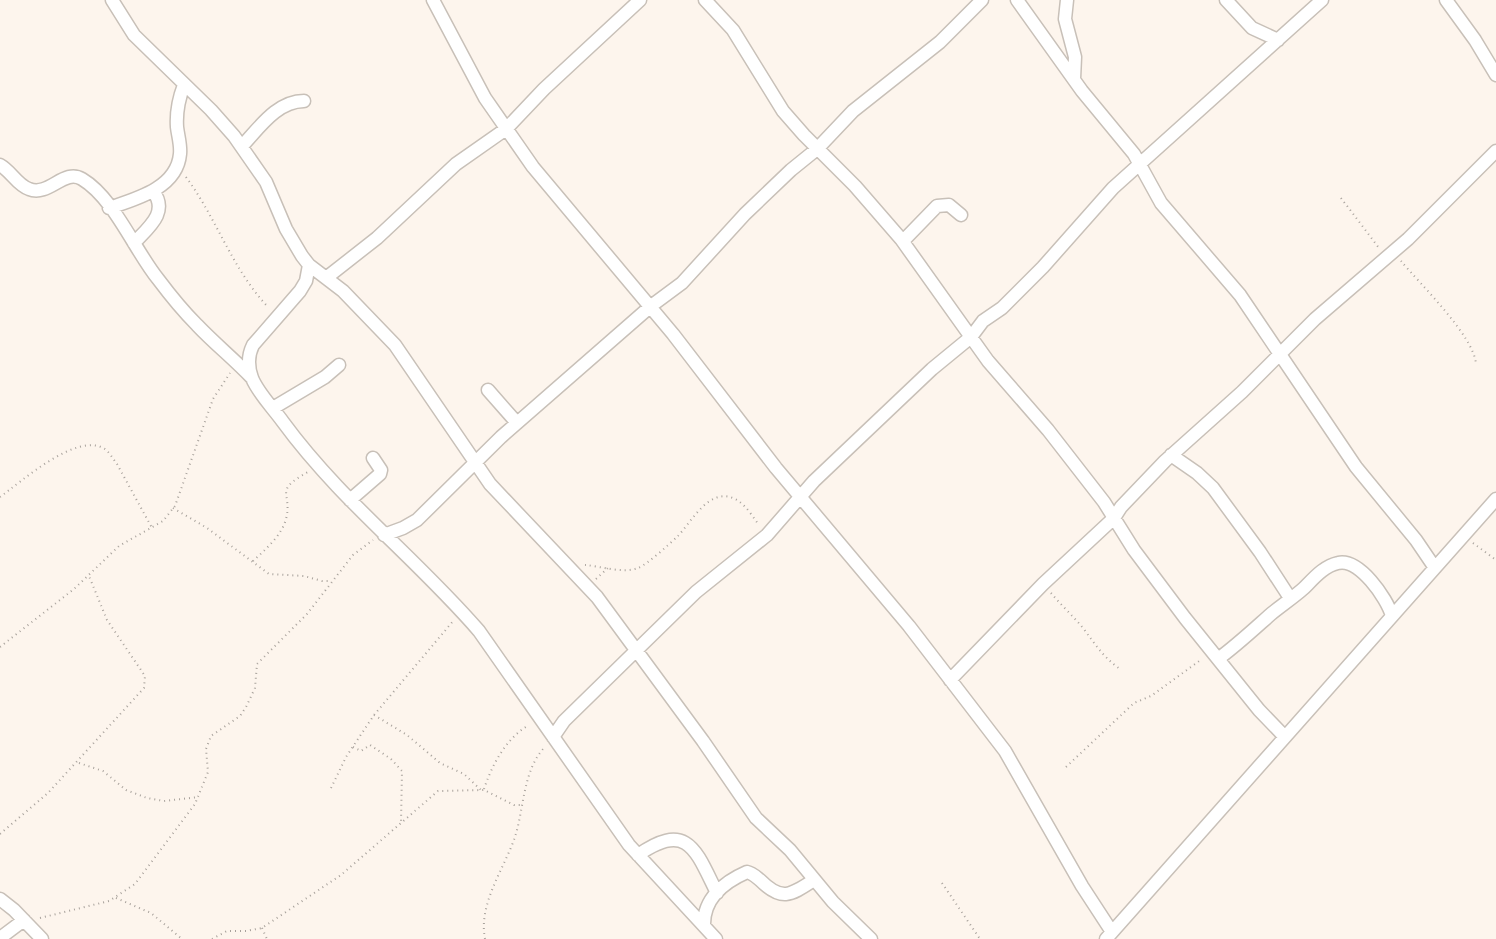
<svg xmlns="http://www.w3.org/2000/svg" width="1496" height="939" viewBox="0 0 1496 939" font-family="'Varela Round',sans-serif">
<rect width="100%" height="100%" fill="#fdf5ed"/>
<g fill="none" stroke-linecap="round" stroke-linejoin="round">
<g stroke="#c8c0b8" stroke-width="15">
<path id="minor" d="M112,0L134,35L211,110L234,136L266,182L286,229L302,256L309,265L343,291L395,345L490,484L597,597L703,741L756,818L790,850L833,902L871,939
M433,0L485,98L533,167L673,334L776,468L909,626L1005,751L1082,886L1112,932
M705,0L733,30L783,111L804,135L855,186L901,239L988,361L1048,430L1104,502L1134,550L1185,618L1259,710L1285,737
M1017,0L1082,91L1134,154L1161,203L1240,295L1356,467L1416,540L1435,568
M1067,0L1065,19L1075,57L1074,79
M1226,0L1252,28L1278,40
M1446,0L1475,40L1496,75
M242,146C259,128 277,101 304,101
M0,165C11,171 17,185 29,189C49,197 64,168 82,179C114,198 135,251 158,279C170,295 183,311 197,325C215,344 235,360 252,378
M109,208C136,199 177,188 180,154C181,145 178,136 177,127C176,112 179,98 184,85
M903,241L937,206L949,205L961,215
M134,243C149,227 169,212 153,191
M309,265L306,281L300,291L253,345C248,355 248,367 252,378C258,393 273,408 283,422C341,501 416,558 479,631L629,845L716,939
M326,278L377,238L456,164L506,129L544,89L640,0
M488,390L517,423
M273,408L325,377L339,365
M1171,455L1197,473L1213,488L1260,552L1290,598
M350,500L380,474L381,470L373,458
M384,535L403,528L417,520L501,437L651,306L682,283L745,214L791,170L817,149L853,111L940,42L982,0
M1218,659C1237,645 1253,630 1271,614C1282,605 1294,597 1304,588C1314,578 1324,566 1338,563C1359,558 1387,598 1392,616
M950,680L1043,584L1114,518L1121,507L1165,461L1242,392L1315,319L1408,239L1496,151
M553,737L564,721L696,592L767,535L814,481L932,369L971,337L983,321L1002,308L1043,267L1113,188L1322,0
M638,855C688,820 696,851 717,893
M0,899L14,910L42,939
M704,926C703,899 724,882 747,872C752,873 755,876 760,880C782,902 791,895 814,880
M0,938L24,920
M1106,939L1496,499"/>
</g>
<path stroke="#a8a29c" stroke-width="2" stroke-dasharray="1 4" stroke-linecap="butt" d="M186,177C217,219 232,269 268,307
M1341,198L1379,248
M1401,261C1420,284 1474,336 1476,364
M0,497C21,482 77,431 105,449C110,453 113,459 117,464L152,528
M173,508L207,528L269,574L304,576L322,581H331
M1473,543L1496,560
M253,561C265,550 282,535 286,519C293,492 272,492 308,472
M585,565C600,566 623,574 638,568C648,564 668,545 677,537C691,523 708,488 733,498C745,503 752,516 759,525
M596,579L609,567
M1051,593C1061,605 1073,616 1083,628C1095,644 1103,657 1120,669
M0,647L74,589L119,546L163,521L175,506L213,399L230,373
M374,715L407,735L440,763L464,774L481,790
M353,747L361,751L370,745L391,759L402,771L401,823
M79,763L103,771L126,790L147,798L164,801L199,797
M1066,767L1134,703L1151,696L1202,659
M331,788L346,757L374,715L454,620
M484,789C492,765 506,738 529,725
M0,834L48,793L144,688L145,676L107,620L89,576
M942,883L980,939
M116,898L151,913L182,939
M40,918L109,901L135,884L195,804L208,772L206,749L211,736L240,716L246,707L255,688L257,664L307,614L353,555L373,540
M262,928L267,939
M212,939L227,931H246L262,928L341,875L438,791L484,790L514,805H523
M485,939C478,904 504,869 515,837C524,809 523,769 545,747"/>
<use href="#minor" stroke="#fff" stroke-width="12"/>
</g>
</svg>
